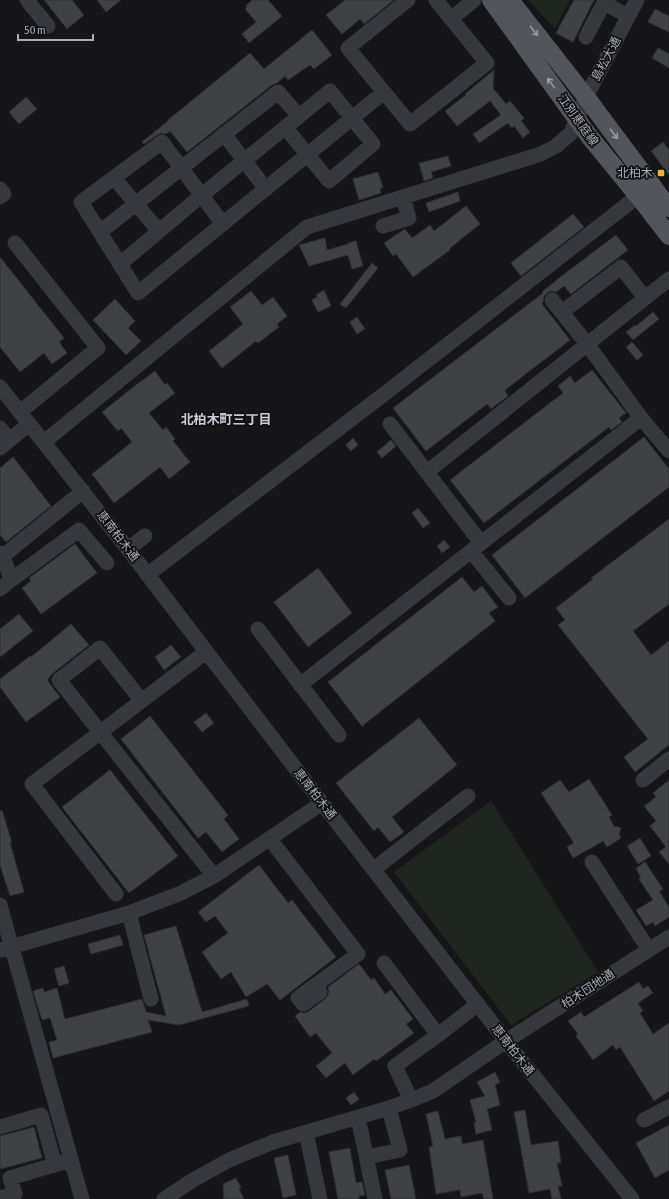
<svg xmlns="http://www.w3.org/2000/svg" width="669" height="1199" viewBox="0 0 669 1199" font-family="'Asap Condensed','Noto Sans JP',sans-serif">
<rect width="100%" height="100%" fill="#161618"/>
<path fill="#1e261f" d="M528,0H570L555,29Z
M491,801L598,972L511,1025L394,872Z"/>
<path fill="#404145" stroke="#303034" d="M44,0H72L84,15L67,29Z
M97,0H121L106,12Z
M252,0H268L282,16L249,43L242,34L256,22L245,9L247,8L246,6Z
M345,0H394L364,24L360,19L342,34L326,15Z
M574,0H594L573,42L556,33Z
M655,9L669,16V32L648,22Z
M312,30L332,55L314,69L310,65L288,80L285,76L277,83L272,85L187,152L170,131L166,134L161,133L157,135L144,144L142,142L168,121V120L250,53L264,69Z
M658,48L669,54V68L652,58Z
M494,70L493,88L506,104L510,101L524,118L521,121L530,132L523,138L514,126L512,128L508,123L479,143L473,134L501,115L490,101L457,126L445,111L466,95L465,94Z
M26,97L37,109L19,124L9,112Z
M663,142L669,150V175L651,151Z
M448,156L451,166L431,172L433,178L424,181L419,163Z
M378,172L383,188H380L381,193L359,200L353,179Z
M458,192L460,201L429,212L426,203Z
M466,206L480,224L449,249L450,250L413,277L396,254L393,256L384,243L405,229L412,238L430,225L434,231Z
M573,214L584,227L521,276L511,263Z
M616,235L628,250L571,294L564,286L556,292L550,291L547,293L544,296L543,302L542,304L570,340L505,390L508,396L496,405L491,409L487,404L426,451L393,408L543,293L542,292L559,278Z
M325,238L327,250L348,244V243L356,241L363,266L352,269L348,255L309,266L299,245Z
M0,257L64,338L59,342L67,353L52,364L44,353L20,372L0,347Z
M372,263L378,268L346,308L340,304Z
M324,290L331,306L318,312L312,300L317,297L316,295Z
M251,291L262,305L273,297L287,316L277,324L279,327L258,343L256,341L222,368L209,351L243,324L230,307Z
M115,299L135,321L128,328L141,341L126,355L93,320Z
M653,312L659,319L633,340L626,332L635,325L636,326Z
M357,317L365,329L357,334L350,322Z
M632,342L643,355L637,360L626,347Z
M592,370L626,413L619,418L622,422L611,430L609,427L484,523L450,480L563,393L558,386L570,376L575,383Z
M155,371L165,385L167,383L175,393L149,413L163,430L166,427L175,439L173,441L190,462L169,479L160,467L114,503L92,474L132,442L121,428L118,431L102,412L136,385Z
M644,437L669,469V487L525,598L492,555Z
M353,438L358,445L351,451L346,445Z
M391,440L396,446L382,458L377,452Z
M13,457L51,506L6,542L0,535V468Z
M418,508L430,523L423,528L412,513Z
M669,519V604L633,631L651,655L669,641V745L635,772L624,757L648,739L558,625L565,620L556,608L593,579L591,578Z
M444,540L450,547L442,553L437,546Z
M75,544L97,573L41,614L22,588L31,581L29,578Z
M318,568L352,613L308,647L274,602Z
M462,577L474,592L482,586L498,607L489,613L495,621L362,726L328,682Z
M19,614L33,631L0,657V629Z
M71,624L89,645L53,673L47,680L60,697L26,722L0,687V679L30,656L31,657Z
M171,645L181,657L164,670L155,657Z
M206,713L214,723L202,732L194,722Z
M150,716L228,815L224,819L239,839L222,852L206,832L198,838L121,739Z
M419,718L457,765L392,817L404,832L390,842L378,827L374,831L336,783Z
M110,770L178,856L129,893L62,807Z
M589,779L612,815L609,817L614,826L621,828L619,834L621,838L607,847L603,841L573,858L567,847L574,843L541,793L560,780L569,792Z
M669,780V864L659,852L666,847L650,826L656,821L644,806L656,797L653,793Z
M2,810L12,843H10L24,892L10,896L0,865V811Z
M640,838L651,856L638,864L627,846Z
M645,862L663,889L659,891L669,907V917L655,926L653,922L646,926L636,910L653,900L639,879L641,878L636,868Z
M259,865L288,903L292,900L336,957L280,1000L267,984L246,997L231,972L221,979L202,952L228,933L215,916L206,922L198,912Z
M176,926L202,1012L247,999L249,1006L179,1025L148,1020L152,1032L53,1058L49,1042L57,1040L50,1018L42,1020L33,991L43,988L44,992L57,988L65,1019L142,999L146,1012L166,1016L144,935Z
M120,935L123,945L91,954L88,944Z
M359,964L371,980L374,978L385,994L391,990L413,1019L406,1024L414,1033L376,1061L374,1059L353,1075L345,1063L326,1078L316,1066L332,1053L316,1033L310,1037L295,1016L300,1012L304,1013L308,1012L325,999L328,995L329,992L328,987Z
M64,966L69,983L59,986L54,969Z
M639,982L643,989L648,986L653,993L638,1003L643,1011L640,1013L653,1034L669,1023V1091L654,1101L620,1047L616,1050L613,1045L593,1060L576,1036L578,1034L568,1021L581,1012L584,1017Z
M495,1072L500,1082L495,1085L500,1105L487,1109L492,1130L476,1134L474,1123L476,1122L470,1100L485,1096L477,1082Z
M354,1092L359,1099L351,1105L346,1098Z
M525,1110L531,1145L558,1141L561,1163H557L562,1186H558L561,1199H552L550,1189L529,1193L514,1112Z
M438,1111L445,1139L461,1136L462,1144L483,1140L493,1199H484L482,1193L461,1197L460,1190L436,1194L429,1147L433,1146L426,1114Z
M669,1125V1170L655,1178L636,1143Z
M34,1127L42,1158L0,1169V1136Z
M350,1148L356,1183L362,1182L365,1195L359,1196V1199H338L329,1152Z
M288,1155L296,1195L283,1198L274,1158Z
M409,1165L416,1199H391L385,1170Z
M236,1178L241,1188L239,1189L244,1199H224L223,1184Z"/>
<g fill="none" stroke-linecap="round" stroke-linejoin="round">
<path stroke="#37383d" stroke-width="15" d="M27,0L48,26
M408,0L348,48L410,124L487,63L436,0
M605,0L604,3L628,16
M451,19L474,0
M586,37L604,3
M224,134L266,189
M114,178L159,231
M0,189L4,194L0,197
M223,224L162,142L81,202L138,293L384,92
M383,226L409,218L403,197
M100,232L278,92L299,116
M15,243L98,348L20,412
M120,264L202,195L330,91L373,144L329,181L285,127
M552,300L587,344L641,418L669,451
M562,312L621,267L645,298
M0,387L128,549L322,803L506,1041L632,1199
M390,424L481,543
M0,428L9,440
M44,442L307,227L541,154L556,146L571,133L586,97L637,0
M0,448L29,424
M427,472L669,279
M128,549L145,536
M471,551L509,598
M0,553L3,556L11,580L0,589
M3,556L83,491
M147,575L383,395L638,196
M11,580L79,530L107,563
M258,629L339,735
M300,685L641,418
M141,700L100,648L59,680L214,876
M643,780L669,759
M270,839L358,954L298,998L303,1004L320,992
M592,862L649,950
M374,869L468,796
M116,894L32,784L206,652
M0,905L82,1199
M129,913L151,999
M0,950L129,913L181,893L214,876L322,803
M384,963L438,1035L478,1004
M411,1100L395,1066L438,1035
M358,1117L375,1199
M644,1120L669,1107
M0,1127L41,1115L55,1165
M306,1132L320,1199
M367,1157L400,1150L389,1108
M0,1198L15,1194L10,1178L71,1160
M164,1199L193,1180L229,1160L273,1142L389,1108L411,1100L433,1091L506,1041L669,937"/>
<path stroke="#53555c" stroke-width="18" d="M491,0L589,136L638,196L669,236
M510,0L586,97L669,208"/>
</g>
<defs><path id="oneway-shaft" d="M-6 0H5M1.5-3L5.5 0L1.5 3" fill="none" stroke-width="1.6" stroke-linecap="round" stroke-linejoin="round"/></defs>
<g stroke="#979ba6">
<use href="#oneway-shaft" transform="translate(534 31) rotate(52)"/>
<use href="#oneway-shaft" transform="translate(551 83) rotate(-126)"/>
<use href="#oneway-shaft" transform="translate(614 134) rotate(53)"/>
</g>
<rect fill="#f2b134" stroke="#111113" stroke-width="1.5" x="657" y="169" width="8" height="8" rx="2"/>
<g text-anchor="middle" stroke-width="3.5" stroke-linejoin="round" paint-order="stroke">
<g font-size="12" fill="#a8adb8" stroke="#111113">
<text transform="translate(606 59) rotate(-62)" y="4">島松大通</text>
<text transform="translate(578 120) rotate(54)" y="4">江別恵庭線</text>
<text transform="translate(118 536) rotate(52)" y="4">恵南柏木通</text>
<text transform="translate(315 794) rotate(52)" y="4">恵南柏木通</text>
<text transform="translate(588 989) rotate(-33)" y="4">柏木団地通</text>
<text transform="translate(513 1050) rotate(52)" y="4">恵南柏木通</text>
</g>
<g font-size="12" fill="#a8adb8" stroke="#111113" text-anchor="end">
<text x="653" y="177">北柏木</text>
</g>
<g font-size="13" font-weight="bold" fill="#c9ccd4" stroke="#111113">
<text x="226" y="424">北柏木町三丁目</text>
</g>
</g>
<path d="M18 34v6h75v-6" fill="none" stroke="#a8adb8" stroke-width="2"/>
<text x="24" y="34" font-size="12" fill="#a8adb8" stroke="#111113" stroke-width="3" paint-order="stroke">50 m</text>
</svg>
